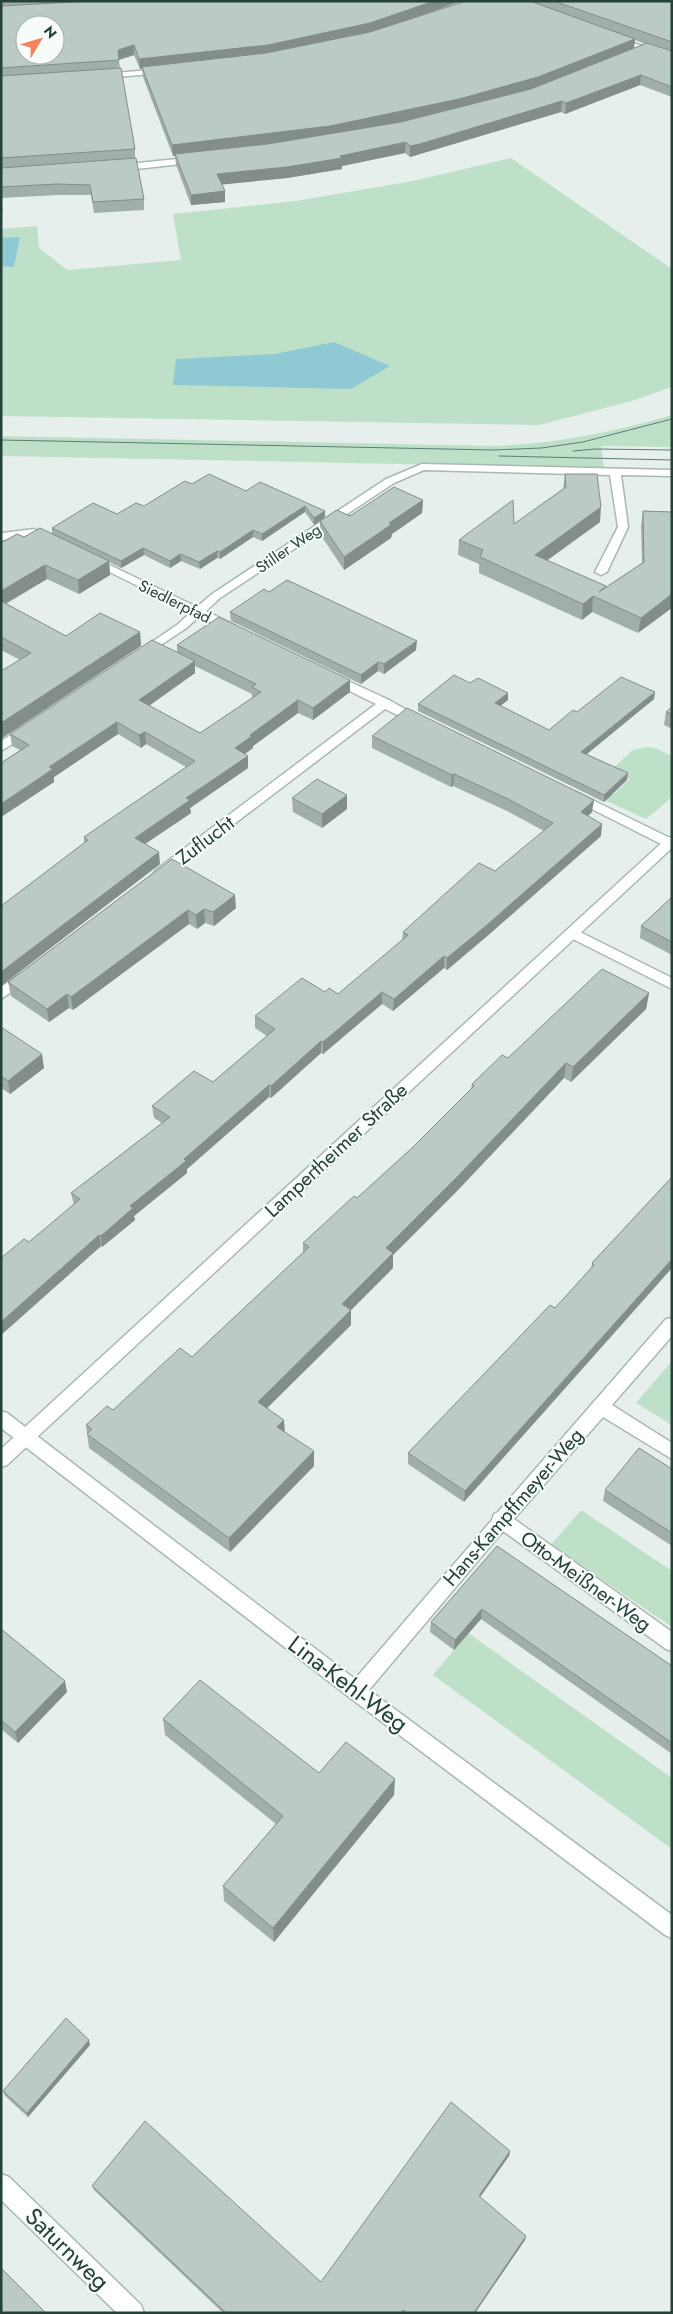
<svg xmlns="http://www.w3.org/2000/svg" width="673" height="2314" viewBox="0 0 673 2314" font-family="Jost,sans-serif">
<rect width="100%" height="100%" fill="#e6efeb"/>
<path fill="#bfe0c8" d="M511,158L672,269V387L632,401L539,425L1,416V229L37,226L39,248L67,270L181,260L173,214L296,201L413,181Z
M672,415V447L601,446L604,468L1,456V436L495,446C560,443 609,433 672,415Z
M647,747L655,748L672,756V797L646,819L594,795L601,788L614,794L630,779L611,770L633,750Z
M672,1361V1425L636,1403Z
M581,1510L672,1571V1627L551,1545Z
M468,1633L672,1778V1849L433,1675Z"/>
<path fill="#8ec9d4" d="M20,237L14,267L1,266V238Z
M334,342L390,366L351,389L173,385L176,359L275,354Z"/>
<g fill="none" stroke-linecap="round" stroke-linejoin="round">
<g stroke="#a8b8b2" stroke-width="3">
<path id="minor" d="M613,37L672,55V60L613,41Z
M162,69L166,71L165,73L103,78L99,76L103,74Z
M197,157L200,158V162L118,171L114,168L118,165Z
M422,464L672,470V476L621,475L628,527L607,572L601,575L595,572L618,527L610,475L424,470L394,483L220,598L206,611L236,626L238,628L236,630H228L199,617L185,629L141,658L135,654L137,652L177,625L191,612L87,561L89,559H97L197,607L212,594L386,479Z
M34,529L56,540L50,543L32,535L10,538L1,541V534L3,533Z
M333,674L389,700L426,721L424,724H416L385,709L166,876H156L154,873L156,870L376,704L329,681L327,678L329,675Z
M28,725L32,726L34,729L32,732L1,751V741Z
M576,792L672,839V847L665,846L572,799L570,796Z
M572,928L672,978V989L567,936L565,933L567,930Z
M25,971L30,973L32,976L30,979L1,999V987Z
M672,1318V1336L612,1405L672,1443V1459L603,1417L514,1519L672,1632V1651L666,1649L503,1531L369,1690L672,1915V1938L665,1935L349,1697L1,1428V1411L7,1413L355,1679L492,1520L494,1514L498,1512L666,1319Z
M1,2174L9,2177L141,2305L144,2313H117L1,2200Z"/>
</g>
<g stroke="#a8b8b2" stroke-width="3">
<path id="tertiary" d="M672,837V848L7,1465L1,1467V1449L667,838Z"/>
</g>
<use href="#minor" fill="#fff" fill-rule="evenodd"/>
<use href="#tertiary" fill="#fff" fill-rule="evenodd"/>
<path stroke="#5f7d75" stroke-width="1" d="M1,440L494,450L541,448L583,442L672,419
M573,451L596,449L672,450
M499,456L672,460"/>
</g>
<path fill="#a1aea9" fill-rule="evenodd" d="M1,1H462L417,17L460,3L464,1H672V97L640,85L565,114L561,112L420,154L410,157L405,153L342,166V169L287,178L222,184L225,202L191,205L176,165L175,156H173L143,77L142,69H140L134,55L119,60L120,69L135,149V158L144,199V210L94,213L91,195H58L1,198ZM635,40L645,44L634,48Z
M1,200L3,212H1Z
M565,474L600,522L547,560L606,587L642,563L641,526L643,511L672,512L638,633L592,612L582,620L479,573V564L458,555L459,540L514,524L563,489Z
M192,484L246,491L325,511V517L314,525L305,512L262,541L253,537L220,559L217,558L200,569L181,561L170,568L144,555L121,568L109,562L110,575L79,594L47,579L6,604L66,636L140,632L141,646L20,660L1,650V543L24,537L52,534V528L117,514L144,506Z
M423,500L422,513L392,534L391,538L344,570L320,534V521Z
M230,612L416,650L384,674L378,671L361,684L231,621Z
M177,645L350,692L313,720L298,713L253,746V748L245,754L248,756V768L190,808L191,813L145,844L160,864L1,986V906L84,843V837L186,767L146,744L141,748L118,734L54,777V782L1,817V763L20,750L12,746L10,734L177,652ZM195,666L252,694V698L200,733L149,706L195,673Z
M470,683L508,700L500,706L549,730L577,712L654,699L586,754L628,773L627,780L604,802L418,711V704Z
M672,707V729L664,725L666,712Z
M372,736L592,812L588,816L601,836L486,937L447,970L444,968L393,1011L382,1004L323,1054L321,1053L271,1098L269,1097L187,1169V1173L134,1216L135,1220L102,1247L101,1246L1,1335V1258L29,1242L74,1205L71,1193L162,1123L154,1118L152,1106L213,1082L267,1036L255,1028V1016L325,992L338,994L402,941L403,932L495,871L544,831L507,811L453,786L451,787L372,748Z
M292,798L347,809L322,828L293,812Z
M172,859L236,908L214,926L205,923L197,929L189,924L73,1010L69,1008L49,1022L11,996L8,982Z
M672,897V955L640,938L641,926Z
M649,993L646,1009L571,1082L564,1078L457,1191L393,1255V1268L351,1310V1325L267,1408L285,1433L314,1466L230,1552L89,1448L86,1425L113,1410L192,1357L303,1253V1243L357,1198L412,1148L471,1089L472,1084L508,1058Z
M1,1027L44,1068L10,1094L1,1088Z
M672,1177L464,1502L408,1464V1453L555,1308L591,1269L592,1263Z
M672,1469V1546L603,1501L605,1490Z
M497,1546L672,1666V1754L481,1619L454,1650L430,1632L431,1622Z
M1,1629L67,1692L18,1743L1,1729Z
M163,1719L319,1773L394,1795L274,1942L224,1901L223,1886L276,1824L165,1735Z
M90,2045L28,2117L5,2096L3,2091Z
M510,2151L509,2156L480,2197L525,2240L475,2313H223L94,2190L92,2186L321,2282Z"/>
<path fill="#838d89" d="M434,1H462L370,33L268,55L140,69L139,59Z
M635,39L634,49L537,87L459,110L330,136L173,156L172,145Z
M134,45V55L118,60V50Z
M641,75L640,85L565,114L566,103Z
M562,101L561,112L420,154L410,157V146Z
M406,142L405,153L342,166V169L287,178L218,185L217,174L340,156Z
M225,191V202L191,205V195Z
M423,500L422,513L392,534L391,538L344,570V557L389,523Z
M305,506V512L262,541V534Z
M601,507L600,522L534,570L535,555Z
M325,511V517L314,525V518Z
M253,530V537L220,559V552Z
M143,548L144,555L121,568V561Z
M217,551V558L200,569L199,562Z
M180,554L181,561L170,568V561Z
M109,561L110,575L79,594L78,580Z
M45,565L47,579L1,606V591Z
M672,594V608L638,633L641,618Z
M593,596L592,612L582,620L583,604Z
M140,632L141,646L1,739V723Z
M417,641L416,650L384,674V664Z
M195,661V673L140,712L139,700Z
M378,662V671L361,684V675Z
M350,680V692L313,720V708Z
M655,692L654,699L581,759V752Z
M508,693V700L495,710V703Z
M298,700V713L253,746V748L236,760L235,748L250,735Z
M117,722L118,734L54,777V782L1,817V804L49,767Z
M145,732L146,744L141,748L139,735Z
M248,756V768L190,808L191,813L136,850L135,838L186,798Z
M628,773L627,780L604,802V795Z
M454,774L453,786L451,787L452,775Z
M347,795V809L322,828V814Z
M594,800L592,812L579,824L581,812Z
M602,824L601,836L486,937L447,970V958Z
M159,852L160,864L1,986V972Z
M235,895L236,908L214,926L213,912Z
M204,909L205,923L197,929L196,915Z
M188,910L189,924L73,1010L71,997Z
M444,956V968L393,1011L394,999Z
M382,992V1004L323,1054V1042Z
M649,993L646,1009L571,1082L573,1067Z
M67,994L69,1008L49,1022L47,1009Z
M321,1041V1053L271,1098V1086Z
M42,1054L44,1068L10,1094L8,1081Z
M566,1063L564,1078L457,1191L393,1255V1268L342,1319V1304L386,1248Z
M269,1085V1097L187,1169V1173L134,1216L135,1220L102,1247L101,1236L130,1206Z
M99,1235L101,1246L1,1335V1322Z
M672,1259V1268L464,1502L465,1491Z
M351,1310V1325L259,1416L258,1402Z
M284,1420L285,1434L277,1427Z
M314,1451V1466L230,1552L229,1538Z
M482,1609L481,1619L454,1650L455,1640Z
M65,1681L67,1692L18,1743L15,1732Z
M395,1779L394,1795L274,1942L273,1928Z
M89,2040L90,2045L28,2117L27,2113Z
M510,2151L509,2156L478,2200L479,2196Z
M526,2236L525,2240L475,2313H474Z"/>
<path fill="#bbcac4" stroke="#838d89" fill-rule="evenodd" d="M91,1H434L370,23L268,45L139,59L134,45L118,50L119,60L1,68V6ZM25,25H55V55H25Z
M464,1H530L635,39L538,77L459,99L330,126L172,145L142,67L266,53L370,32L460,3Z
M554,1H672V42Z
M647,43L672,51V87L641,75L566,103L562,101L420,144L410,146L406,142L340,156L342,158L287,167L217,174L225,191L191,195L175,154L268,144L401,122L531,89Z
M121,68L135,149L1,158V76Z
M136,158L144,199L93,202L90,185L57,184L1,187V168Z
M209,474L246,491L260,482L325,511L314,518L305,506L262,534L253,530L220,552L217,551L199,562L180,554L170,561L143,548L121,561L52,528L93,503L117,514L136,503L144,506L185,481L192,484Z
M565,474H597L601,507L535,555L606,586L599,592L644,562L643,511L672,512V594L641,618L593,596L583,604L480,557L483,550L459,540L513,500L514,524L566,487Z
M394,487L423,500L389,523L392,524L344,557L320,521L337,510L350,516Z
M40,528L109,561L78,580L45,565L1,591V543L17,534L24,537Z
M287,580L417,641L384,664L378,662L361,675L230,612L264,589L269,592Z
M1,601L66,636L100,613L140,632L1,723V671L31,653L1,637Z
M219,617L350,680L313,708L298,700L250,735L252,736L235,748L248,756L186,798L190,800L135,838L159,852L1,972V906L88,840L84,837L195,761L145,732L139,735L117,722L49,767L53,769L1,804V763L29,745L10,734L152,640L195,661L139,700L200,733L261,692L252,687L256,684L177,645Z
M454,675L470,683L478,678L508,693L495,703L549,730L573,710L577,712L621,677L655,692L581,752L628,773L604,795L418,704Z
M672,707V714L666,712Z
M407,708L594,800L581,812L602,824L487,925L447,958L444,956L394,999L382,992L323,1042L321,1041L271,1086L269,1085L184,1159L186,1161L130,1206L133,1208L101,1236L99,1235L1,1322V1258L24,1239L29,1242L80,1199L71,1193L170,1117L152,1106L194,1071L213,1082L275,1029L255,1016L302,978L325,992L329,988L338,994L408,935L403,932L479,863L495,871L553,823L508,799L454,774L452,775L372,736Z
M317,779L347,795L322,814L292,798Z
M172,859L235,895L213,912L204,909L196,915L188,910L71,997L67,994L47,1009L8,982Z
M672,897V942L641,926Z
M602,969L649,993L573,1067L566,1063L458,1176L386,1248L393,1253L342,1304L351,1310L258,1402L284,1420L277,1427L314,1451L229,1538L87,1434L92,1429L86,1425L107,1406L113,1410L180,1348L192,1357L309,1247L303,1243L354,1196L357,1198L412,1148L474,1086L472,1084L502,1055L508,1058Z
M1,1027L42,1054L8,1081L1,1076Z
M672,1177V1259L465,1491L408,1453L550,1305L555,1308L594,1265L592,1263Z
M639,1448L672,1469V1533L605,1490Z
M497,1546L672,1666V1743L482,1609L455,1640L431,1622Z
M1,1629L65,1681L15,1732L1,1720Z
M200,1680L319,1773L346,1742L395,1779L273,1928L223,1886L283,1816L163,1719Z
M66,2018L89,2040L27,2113L3,2091Z
M451,2102L510,2151L479,2196L526,2236L474,2313H407L403,2310L401,2313H226L92,2186L145,2121L321,2282Z
M1,2268L46,2313H1Z"/>
<g text-anchor="middle" stroke-width="4" stroke-linejoin="round" paint-order="stroke">
<g font-size="16" fill="#24423a" stroke="#f7fbf9">
<text transform="translate(288 548) rotate(-34)" y="6">Stiller Weg</text>
<text transform="translate(175 601) rotate(26)" y="6">Siedlerpfad</text>
</g>
<g font-size="20" fill="#24423a" stroke="#f7fbf9">
<text transform="translate(205 840) rotate(-37)" y="7">Zuflucht</text>
<text transform="translate(336 1150) rotate(-43)" y="7">Lampertheimer Straße</text>
<text transform="translate(513 1507) rotate(-49)" y="7">Hans-Kampffmeyer-Weg</text>
<text transform="translate(586 1581) rotate(36)" y="7">Otto-Meißner-Weg</text>
</g>
<g font-size="24" fill="#24423a" stroke="#f7fbf9">
<text transform="translate(348 1684) rotate(37)" y="8">Lina-Kehl-Weg</text>
<text transform="translate(67 2249) rotate(44)" y="8">Saturnweg</text>
</g>
</g>
<rect width="673" height="2314" fill="none" stroke="#24423a" stroke-width="5"/>
<g transform="translate(40 40) rotate(52)"><circle r="24" fill="#f7fbf9" stroke="#a3b1ad"/>
<path d="M0-4L9 19L0 12L-9 19Z" fill="#f4845f"/>
<text y="-8" font-size="14" font-weight="bold" text-anchor="middle" fill="#24423a">N</text>
</g>
</svg>
